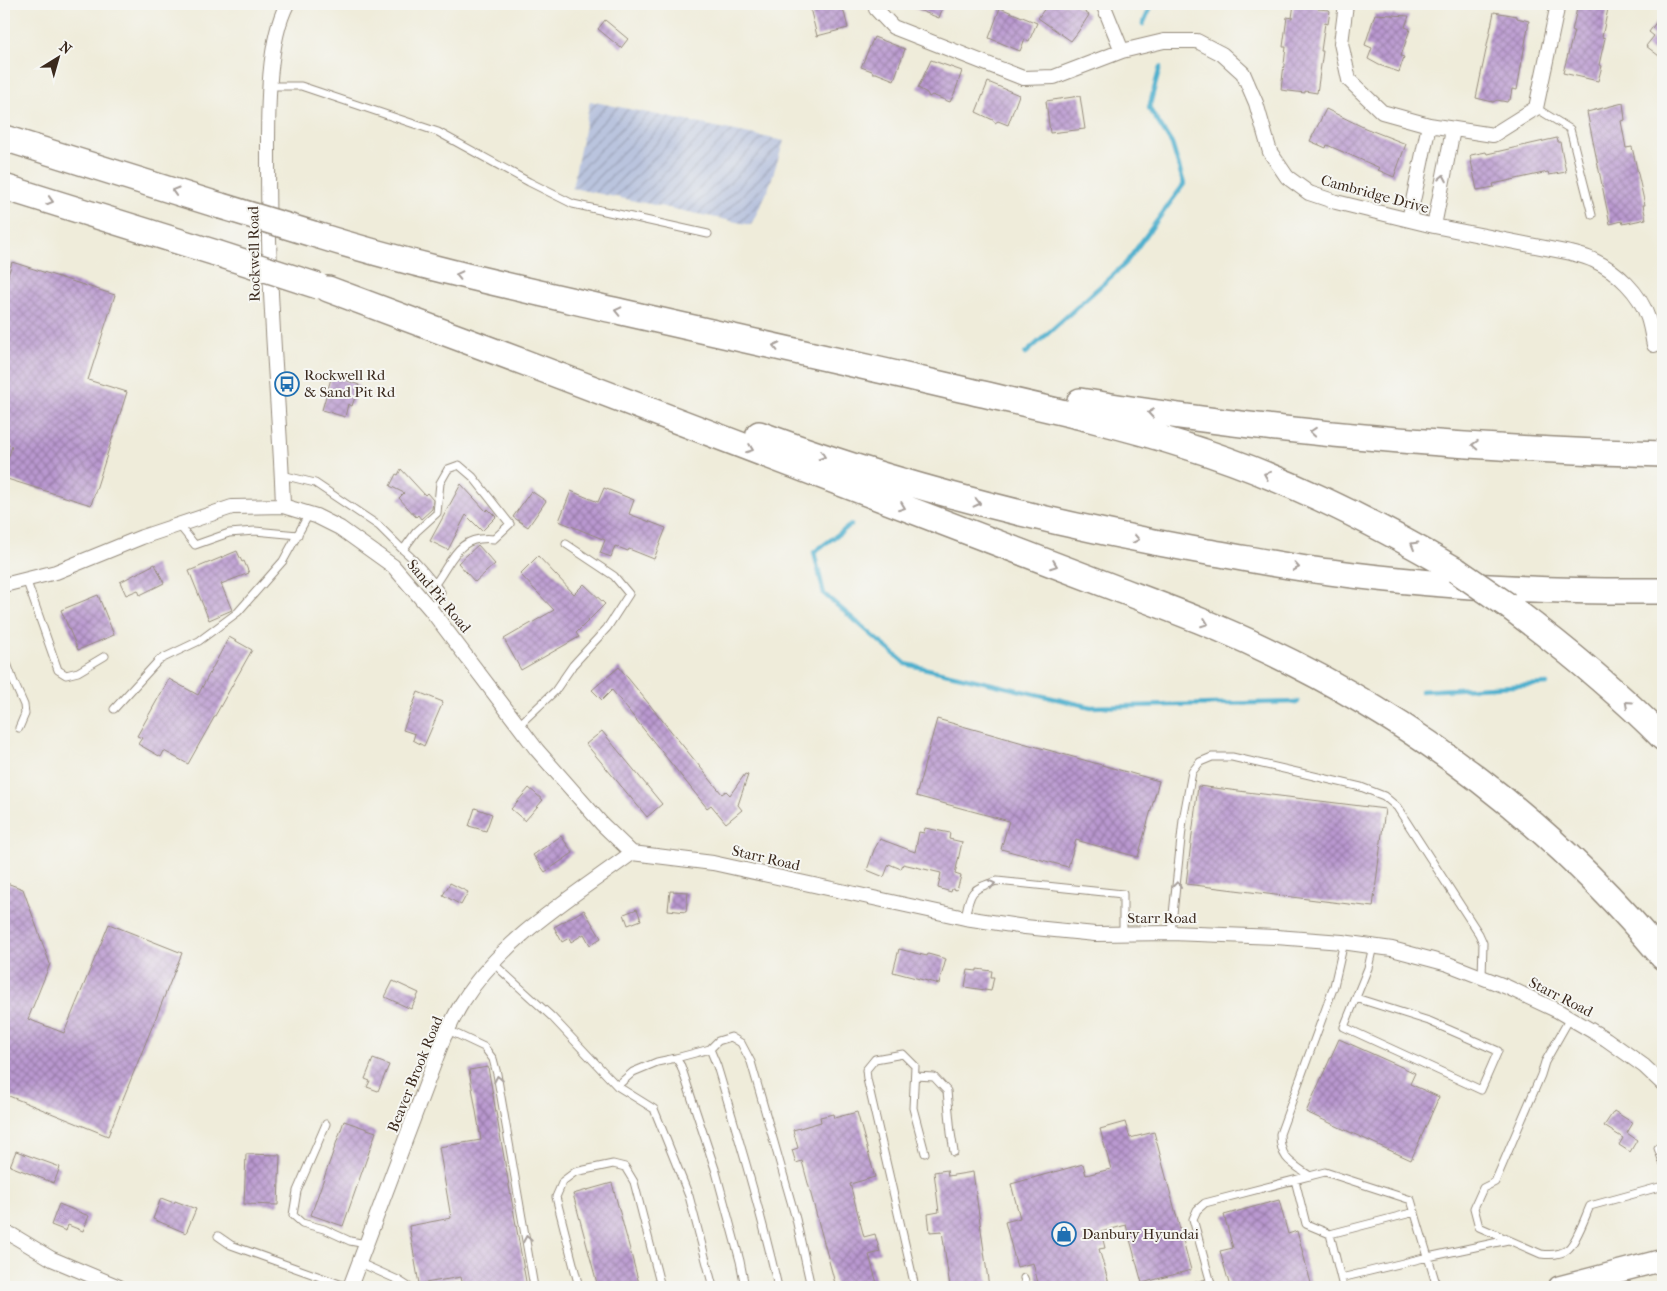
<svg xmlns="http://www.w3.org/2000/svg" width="1667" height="1291" viewBox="0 0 1667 1291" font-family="'IM FELL French Canon',serif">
<defs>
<pattern id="industrial-furrows" width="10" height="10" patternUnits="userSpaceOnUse" patternTransform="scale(1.25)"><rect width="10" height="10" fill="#bac4de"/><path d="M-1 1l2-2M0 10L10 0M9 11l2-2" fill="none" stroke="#989fb3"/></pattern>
<pattern id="building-cross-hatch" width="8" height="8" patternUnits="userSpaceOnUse" patternTransform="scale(1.25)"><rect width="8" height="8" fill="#b998d0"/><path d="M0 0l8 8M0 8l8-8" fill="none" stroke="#987ca8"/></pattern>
</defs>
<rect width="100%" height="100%" fill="#f6f6f2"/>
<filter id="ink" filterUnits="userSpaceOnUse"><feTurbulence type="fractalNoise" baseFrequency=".02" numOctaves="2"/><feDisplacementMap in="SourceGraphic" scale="10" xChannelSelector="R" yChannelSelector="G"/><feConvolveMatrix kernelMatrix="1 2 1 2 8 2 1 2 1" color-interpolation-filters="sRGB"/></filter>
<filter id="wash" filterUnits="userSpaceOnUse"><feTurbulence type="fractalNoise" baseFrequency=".0096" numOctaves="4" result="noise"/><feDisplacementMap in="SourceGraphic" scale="20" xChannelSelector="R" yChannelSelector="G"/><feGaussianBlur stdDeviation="1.12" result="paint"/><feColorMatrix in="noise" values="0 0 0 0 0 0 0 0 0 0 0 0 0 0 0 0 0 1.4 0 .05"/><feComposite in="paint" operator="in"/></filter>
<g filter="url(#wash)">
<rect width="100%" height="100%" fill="#efecda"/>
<path fill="url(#industrial-furrows)" d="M590,101L784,141L768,190L751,225L572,188Z"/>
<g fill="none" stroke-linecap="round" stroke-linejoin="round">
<path stroke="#4fb0ce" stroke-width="4.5" d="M1143,24L1152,4
M1025,354L1125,264L1184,184L1172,144L1149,108L1160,67
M851,525L814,552L824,594L906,664L1091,707L1298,702
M1421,691L1547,684"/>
</g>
<g id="blocks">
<path fill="url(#building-cross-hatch)" d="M809,4H842L848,28L817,36Z
M903,4H944L939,18Z
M1048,4H1074L1089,15L1078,32L1071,41L1038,18Z
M1294,4L1318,7V9L1329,10L1330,11L1328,24L1325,23L1321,51H1323L1317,93L1305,91V93L1281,90L1286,47H1283L1287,17L1292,18Z
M1578,4H1609L1602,37L1605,38L1599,65L1602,66L1598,81L1563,73L1574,31H1572Z
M1000,8L1037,23L1029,41L1025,39L1020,51L989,38Z
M1494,12L1517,16V18L1529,21L1517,90L1512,89L1510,100H1508L1507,102L1497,100L1493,102L1476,98Z
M1663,13V59L1646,46L1654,36L1649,32Z
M1375,14L1409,16L1405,27L1410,29L1401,56L1404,57L1399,72L1379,65L1368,59L1372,48L1365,45Z
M605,20L628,39L621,48L598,29Z
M874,37L905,49L894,80L876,73H873L872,71L861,67Z
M931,60L962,71L955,92L950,102L932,95L929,97L927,93L918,88Z
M988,82L1019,95L1008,125L998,121L995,123L993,120L976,112Z
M1080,96L1085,129L1050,133L1046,101Z
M1623,103L1625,120L1621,121L1626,148L1632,147L1645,205H1643L1646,219L1623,224L1622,221L1610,224L1587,112Z
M1326,109L1365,128L1406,144L1394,177L1378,170L1380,168L1327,145L1326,148L1310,141Z
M1557,138L1558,142H1560L1566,172L1549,175L1548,172L1493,184L1494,187L1477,190L1470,156L1471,155L1486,152L1487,154Z
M12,262L115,295L88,380L127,392L91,505L4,478V472L12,446L4,443V289Z
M332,375L359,385L352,406L348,404L345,417L322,410Z
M401,469L425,495L427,493L433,500L432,509L421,519L418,515L416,517L399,498L404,493L390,486L396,474L398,475Z
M461,484L486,511L488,509L496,517L482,531L466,515L448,550L430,541Z
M604,488L634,500L629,514L666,528L654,559L629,549L628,551L615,546L611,557L600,553L605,540L559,521L571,491L598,502Z
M531,491L546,501L528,527L513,517Z
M478,545L495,564L475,582L458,563Z
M237,551L242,562L244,561L249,573L221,584L232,610L209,620L189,571Z
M538,556L574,594L584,584L605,604L576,633L579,637L521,670L504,639L554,610L520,574Z
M155,564L164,583L140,595L138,590L126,595L120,582Z
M98,595L114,635L78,650L61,610Z
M229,637L252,650L188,764L164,751L161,757L138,744L142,738L137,736L169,679L198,695Z
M619,667L722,794L726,791L730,795L745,774L748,775L738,805L742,810L726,823L711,805L707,808L612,690L602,700L592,690Z
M418,692L443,702L424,746L413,740L415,734L403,730Z
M937,719L1159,781L1138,857L1076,840L1068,867L1001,849L1009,821L916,796Z
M602,731L662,804L647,817L586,744Z
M1198,786L1385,809L1373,907L1186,884Z
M529,788L543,800L525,821L511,809Z
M475,808L492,814L486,831L469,826Z
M925,828L950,833L949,839L962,842L955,874L961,876L957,890L952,889L951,892L938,888L941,873L903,864L901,869L889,864L884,877L867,870L874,850L880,839L915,852L919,832L924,833Z
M561,836L573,853L545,872L533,855Z
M4,882L23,889L50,964L28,1019L64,1033L109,924L182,953L108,1136L4,1094Z
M450,883L468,892L461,905L443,895Z
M670,891L688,892L686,912L668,910Z
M637,909L641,920L628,925L624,914Z
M584,910L601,938L590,945L584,934L571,942L569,938L562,942L554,927Z
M899,949L927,956L928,954L946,959L939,984L893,972Z
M977,969L992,971L991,977H994L991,991L965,987L968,970L977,971Z
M393,981L419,993L411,1009L385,997Z
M1339,1039L1415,1073L1410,1084L1439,1097L1411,1160L1306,1112Z
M373,1059L389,1065L378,1091L367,1087L370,1081L365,1079Z
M488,1067L527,1287H463L461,1277L419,1284L409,1226L451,1218L439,1147L481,1140L469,1070Z
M1614,1111L1633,1123L1627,1133L1637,1140L1630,1152L1619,1145L1623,1138L1604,1126Z
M857,1112L875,1177L850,1184L864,1237L875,1234L880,1252L869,1255L878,1287H836L802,1161L796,1163L792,1150L798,1148L793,1130L821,1122L820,1117L833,1114L834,1118Z
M344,1121L376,1132L343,1226L311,1215Z
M1125,1122L1130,1138L1154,1132L1191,1270L1142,1283L1126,1225L1101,1232L1105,1248L1099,1249L1110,1287H1039L1033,1263L1017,1267L1005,1222L1020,1218L1011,1184L1083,1164L1086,1175L1111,1169L1100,1129Z
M16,1151L60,1167L54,1183L10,1166Z
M246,1154L280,1155L278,1205L244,1204Z
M947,1170L948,1176L973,1172L989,1287H950L942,1231L930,1232L928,1214L939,1212L934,1172Z
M612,1183L640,1287H598L573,1194Z
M161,1198L174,1203L175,1201L196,1209L186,1233L153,1219Z
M1279,1200L1288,1234L1297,1231L1312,1287H1230L1220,1251L1233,1248L1224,1215Z
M59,1204L89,1216L83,1231L68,1225L66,1231L51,1225Z"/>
</g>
</g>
<g filter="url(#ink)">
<use href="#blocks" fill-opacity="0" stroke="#958b7c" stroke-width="1"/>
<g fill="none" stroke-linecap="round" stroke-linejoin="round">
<g stroke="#958b7c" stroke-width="9">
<path id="service" d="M270,86H301L438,132L529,182L573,204L708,234
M1536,108L1570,129L1592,215
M282,475L315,483L379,526L403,550
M179,525L195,545L229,533L255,531L298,535
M26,579L58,670L66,675L78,672L105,656
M431,610L441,592C429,577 418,562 403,550L416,532L437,513L440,483L448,469L459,465L473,477L510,524L494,539C457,535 453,560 435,584
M4,655L13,680L24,705L25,714L19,728
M114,709L159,660L199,641L238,612L283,561L309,514
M519,725L555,691L573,665L607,628L629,594L614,576L566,544
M965,918C970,891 971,889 997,881L1123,894V935
M1171,933L1183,820L1192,772L1200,762L1212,757H1232L1361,787L1384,796L1397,807L1479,934L1483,943L1482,977
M493,963L552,1017L617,1086L654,1109L689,1196L713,1287
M1356,998L1429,1021L1498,1051L1481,1090L1344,1027L1368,968L1373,946
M1570,1018L1545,1062L1541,1075L1495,1182L1483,1188L1474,1208L1479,1227L1541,1254C1549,1255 1561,1255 1568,1249C1577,1241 1585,1217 1590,1206L1663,1186
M448,1030L484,1047L493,1059L497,1074L534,1287
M710,1049L718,1041L731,1037L741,1043L751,1062L796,1219L811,1287
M676,1058L710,1049L717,1066C739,1139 761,1212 778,1287
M915,1076L934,1077L947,1091L951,1133L954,1152
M617,1086L633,1072L657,1062L676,1058L681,1066L716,1172L740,1261L745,1287
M326,1124L297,1191L293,1215L302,1223L324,1229L350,1241L366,1244
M1658,1148L1663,1162
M1310,1176C1291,1163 1280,1159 1280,1134L1334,986L1344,942
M1295,1180L1306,1224L1330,1234L1343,1287
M1330,1234L1415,1212
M218,1236L231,1245L348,1287
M360,1263L398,1280L409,1287
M1024,1278L1027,1287
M1341,1278L1428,1257L1508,1240
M579,1287L556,1197L563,1181L575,1172L613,1164L625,1167L634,1182L661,1287
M801,1287L811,1286
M915,1287L867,1079L866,1070L875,1059L903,1054L915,1066L913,1108L925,1153
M1193,1287L1210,1282
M1212,1287L1193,1219L1197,1210L1205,1203L1325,1172L1411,1200L1437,1287"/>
</g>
<g stroke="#958b7c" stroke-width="16">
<path id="minor" d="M876,4V9L893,27L1023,78L1054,77L1122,51L1164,41H1197L1222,54L1243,73L1256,103L1270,152L1287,177L1309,193L1336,202L1434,226L1571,253C1578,255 1586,257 1593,260C1617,271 1640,293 1648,318C1651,327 1652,336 1654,345L1663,337
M1103,4L1122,51
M1346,4L1341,43L1349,80L1382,112L1429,125L1493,135L1536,108L1558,4
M1409,220L1429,125
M1434,226L1453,130
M283,506C281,441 275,377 272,312C269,261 268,209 268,157C268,113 267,43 287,4
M4,585L56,572L142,537L232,507L283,506L316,516L340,528L393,566L431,610L537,750L602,824L632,853
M632,853L713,863L965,918L1025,927L1095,934L1171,933L1276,937L1342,942L1392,949L1448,964L1507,987L1558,1011L1606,1039L1644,1066L1663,1084
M12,1235L52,1259L119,1287
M350,1287L444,1037C451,1025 456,1011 464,1000C503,938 575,895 632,853"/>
</g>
<g stroke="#958b7c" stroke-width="24">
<path id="primary" d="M1559,1287L1663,1260"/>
</g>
<g stroke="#958b7c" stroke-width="28">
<path id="motorway" d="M4,138L221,206
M4,187L216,253
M313,234C415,266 518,288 622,312C730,336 837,360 944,385C1024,404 1105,420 1183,445C1280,475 1368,519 1456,570
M328,289L526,363L1115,588C1165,607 1215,625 1262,648C1417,721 1554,825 1663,957
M1080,401C1273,433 1468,449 1663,454
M759,434C903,487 1051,524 1202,551C1245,558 1287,567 1330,572C1440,587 1553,592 1663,591
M1507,605C1562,646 1615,689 1663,738"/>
</g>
<use href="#service" stroke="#fff" stroke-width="7"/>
<use href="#minor" stroke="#fff" stroke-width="14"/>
<use href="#primary" stroke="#fff" stroke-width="21"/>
<use href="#motorway" stroke="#fff" stroke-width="25"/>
<g stroke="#958b7c" stroke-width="28" stroke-linecap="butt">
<path id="motorway-bridge" d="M221,206L313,234
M216,253L318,286
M1456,570L1507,605"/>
</g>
<use href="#motorway-bridge" stroke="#fff" stroke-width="25"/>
</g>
<defs><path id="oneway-chevron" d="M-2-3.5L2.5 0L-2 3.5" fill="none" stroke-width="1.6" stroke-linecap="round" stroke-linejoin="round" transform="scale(1.25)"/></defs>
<g stroke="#a79f9a">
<use href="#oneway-chevron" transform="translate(1443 178) rotate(-79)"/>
<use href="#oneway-chevron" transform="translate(175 191) rotate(-163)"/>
<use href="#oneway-chevron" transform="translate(50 201) rotate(17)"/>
<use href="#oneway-chevron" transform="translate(459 275) rotate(-167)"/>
<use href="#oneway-chevron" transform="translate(618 311) rotate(-167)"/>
<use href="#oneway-chevron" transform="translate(776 346) rotate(-167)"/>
<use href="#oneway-chevron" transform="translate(1151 413) rotate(-172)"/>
<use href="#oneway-chevron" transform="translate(1313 432) rotate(-175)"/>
<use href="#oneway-chevron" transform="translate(1475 445) rotate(-177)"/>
<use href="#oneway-chevron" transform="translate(750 449) rotate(21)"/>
<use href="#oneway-chevron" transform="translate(822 456) rotate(19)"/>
<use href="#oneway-chevron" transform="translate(1267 475) rotate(-158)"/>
<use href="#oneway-chevron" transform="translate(977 503) rotate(14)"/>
<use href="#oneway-chevron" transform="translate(902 507) rotate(21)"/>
<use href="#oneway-chevron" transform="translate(1136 539) rotate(11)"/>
<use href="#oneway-chevron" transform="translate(1414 545) rotate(-150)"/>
<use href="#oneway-chevron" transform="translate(1054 565) rotate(21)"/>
<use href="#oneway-chevron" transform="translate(1296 567) rotate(9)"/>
<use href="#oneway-chevron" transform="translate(1205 623) rotate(21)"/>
<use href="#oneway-chevron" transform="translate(1628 704) rotate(-138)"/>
<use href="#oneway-chevron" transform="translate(992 884) rotate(-13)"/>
<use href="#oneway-chevron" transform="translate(1177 885) rotate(-84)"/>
<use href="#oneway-chevron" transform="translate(498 1079) rotate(-101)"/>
<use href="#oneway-chevron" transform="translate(527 1239) rotate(-100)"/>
</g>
</g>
<defs>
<g id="bus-ring" transform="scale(1.25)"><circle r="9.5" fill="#f6f6f2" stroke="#1f6fb2" stroke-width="1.5"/><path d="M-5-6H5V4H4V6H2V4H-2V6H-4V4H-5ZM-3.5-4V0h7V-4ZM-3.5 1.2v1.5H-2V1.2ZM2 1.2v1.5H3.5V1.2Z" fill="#1f6fb2"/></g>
<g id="shop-ring" transform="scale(1.25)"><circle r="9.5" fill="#f6f6f2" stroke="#1f6fb2" stroke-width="1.5"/><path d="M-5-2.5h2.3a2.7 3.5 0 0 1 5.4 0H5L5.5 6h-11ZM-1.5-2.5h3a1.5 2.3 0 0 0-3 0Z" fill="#1f6fb2"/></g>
</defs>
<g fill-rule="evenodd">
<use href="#bus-ring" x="287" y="384"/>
<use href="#shop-ring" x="1064" y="1234"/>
</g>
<g text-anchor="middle" stroke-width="4" stroke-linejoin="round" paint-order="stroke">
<g font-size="15" fill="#3b2a1e" stroke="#f6f6f2">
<text transform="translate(1375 194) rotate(15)" y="5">Cambridge Drive</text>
<text transform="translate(254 254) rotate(-91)" y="5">Rockwell Road</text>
<text transform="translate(439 596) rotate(50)" y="5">Sand Pit Road</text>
<text transform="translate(766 858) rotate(13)" y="5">Starr Road</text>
<text x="1162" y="923">Starr Road</text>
<text transform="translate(1561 997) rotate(27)" y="5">Starr Road</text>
<text transform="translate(415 1074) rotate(-68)" y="5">Beaver Brook Road</text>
</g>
<g font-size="15" fill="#3b2a1e" stroke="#f6f6f2" text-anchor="start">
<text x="304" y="380">Rockwell Rd<tspan x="304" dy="17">&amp; Sand Pit Rd</tspan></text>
<text x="1082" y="1239">Danbury Hyundai</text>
</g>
</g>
<rect width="1667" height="1291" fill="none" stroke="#f6f6f2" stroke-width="20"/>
<g transform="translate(58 58) rotate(37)" stroke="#f6f6f2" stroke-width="4" paint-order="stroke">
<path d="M0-4L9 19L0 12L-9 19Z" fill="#3b2a1e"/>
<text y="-8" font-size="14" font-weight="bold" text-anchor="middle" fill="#3b2a1e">N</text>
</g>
</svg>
